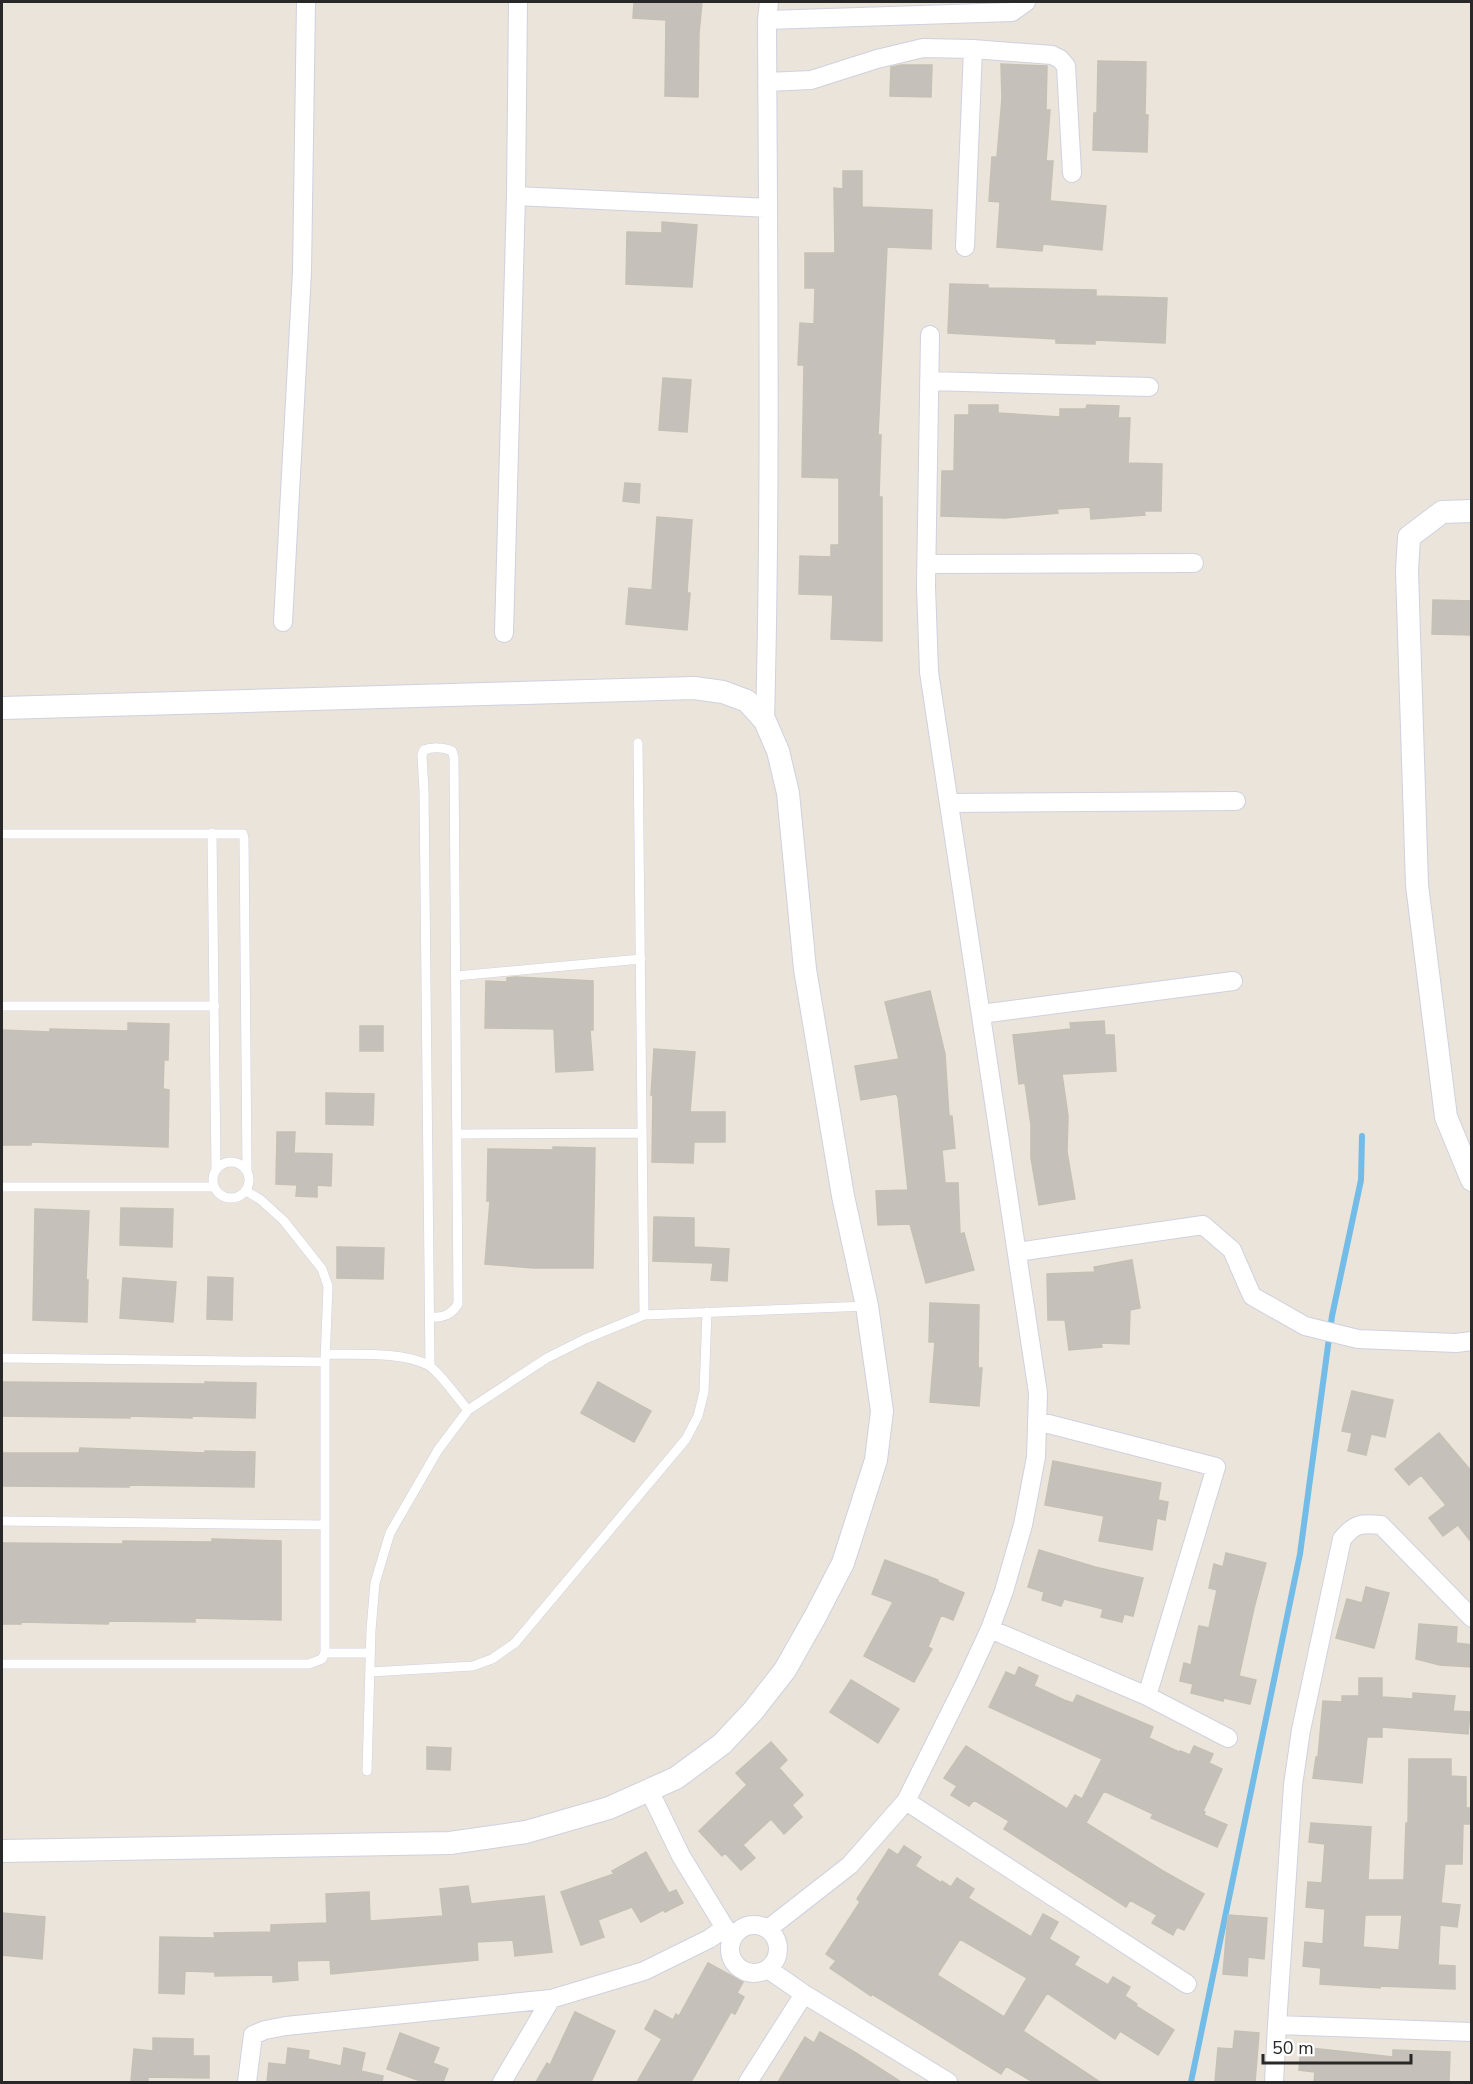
<svg xmlns="http://www.w3.org/2000/svg" width="1473" height="2084" viewBox="0 0 1473 2084" font-family="'Nunito Sans',sans-serif">
<rect width="100%" height="100%" fill="#eae4da"/>
<g fill="none" stroke-linecap="round" stroke-linejoin="round">
<path stroke="#72bce7" stroke-width="6" d="M1191,2082L1300,1554L1332,1316L1361,1180L1362,1136"/>
</g>
<path fill="#c5c1ba" stroke="#c5c0b4" stroke-width="1.5" fill-rule="evenodd" d="M634,2H702L699,33L698,97L665,96L666,20L633,18Z
M1098,61L1146,62L1145,115H1148L1147,152L1093,150L1094,113H1097Z
M1001,64L1047,66L1046,110H1050L1046,161H1053L1050,201L1106,206L1102,250L1043,244L1042,251L997,247L1000,202L989,201L992,157H997L1002,98Z
M901,65H932L931,97L890,96L891,67Z
M843,171H862V207L932,210L931,249L887,247L878,435H881L879,497H882V641L831,639L833,595L799,594L800,556L831,557V545H839V478L802,477L804,365H798L800,323L814,324L815,288H805V253H835L834,188L843,189Z
M662,222L697,225L692,287L626,284L627,232L662,233Z
M950,284L988,285V288L1096,290V296L1167,298L1165,343L1095,340V344L1056,343V339L948,333Z
M663,378L691,380L687,432L659,430Z
M969,405H998V413L1060,417V409H1086L1087,405L1119,406L1118,418H1130L1128,463L1162,464L1161,511H1144L1145,515L1091,519L1090,507L1057,509L1058,513L1005,518L941,516L942,471H954L955,415H969Z
M625,483L640,484L639,503L623,501Z
M657,517L692,520L687,593H690L687,630L626,624L629,588L652,590Z
M1433,600L1472,601V635L1432,634Z
M515,977L593,981V1030H590L593,1070L556,1072L554,1029L485,1028L486,981L507,982V978Z
M930,991L945,1054L949,1116H952L955,1148L942,1150L945,1183H958L960,1234L964,1233L974,1270L926,1283L910,1224L878,1225L876,1191L908,1190L898,1097L896,1094L861,1100L855,1066L899,1059L885,1002Z
M1104,1021L1105,1035H1114L1116,1071L1062,1074L1068,1116L1067,1152L1075,1199L1039,1205L1031,1158V1125L1025,1083L1019,1084L1013,1035L1071,1029L1070,1023Z
M128,1023L169,1024L168,1060H164L163,1089L169,1090L168,1147L31,1142V1145H2V1030L50,1032V1029L128,1031Z
M360,1026H383V1051H360Z
M654,1049L695,1052L690,1112H725V1142H694L693,1163L652,1162L653,1095H651Z
M326,1093L374,1094L373,1125L326,1124Z
M277,1132H295L294,1153L332,1154L331,1186L317,1185V1197L296,1196L297,1185L276,1184Z
M553,1147L595,1148L593,1268H534L485,1264L490,1201H487L488,1149L553,1150Z
M121,1208L173,1209L172,1247L120,1245Z
M35,1209L89,1211L86,1280H88L87,1322L33,1320Z
M654,1217L694,1218V1247L729,1249L727,1281L711,1280L713,1263L653,1261Z
M337,1247L384,1248L383,1279L337,1278Z
M1132,1260L1140,1308L1130,1310L1129,1344L1101,1343L1102,1347L1069,1350L1065,1320H1048L1047,1274L1095,1272L1094,1267Z
M208,1277L233,1278L232,1320L207,1319Z
M123,1278L176,1282L173,1322L120,1318Z
M930,1303L979,1305L978,1368H982L979,1406L930,1402L935,1342H929Z
M2,1382L205,1384V1382L256,1383L255,1418L192,1416V1418L130,1416V1418L2,1416Z
M598,1382L651,1411L634,1442L581,1413Z
M1352,1391L1393,1400L1385,1437L1371,1434L1366,1455L1348,1451L1352,1433L1342,1431Z
M1439,1433L1472,1472V1543L1458,1525L1443,1536L1429,1518L1446,1505L1421,1475L1409,1485L1395,1469Z
M80,1448L205,1453V1451L255,1452L254,1487L129,1485V1487L2,1486V1453H79Z
M1053,1461L1161,1483L1158,1500L1168,1502L1165,1520L1157,1518L1152,1550L1099,1541L1104,1516L1045,1505Z
M212,1539L281,1541V1620L195,1618V1622L109,1621L108,1624L21,1622V1624H2V1543L123,1544V1541L212,1542Z
M1039,1550L1095,1567L1143,1578L1133,1616L1124,1614L1122,1622L1101,1617L1103,1609L1064,1599L1061,1606L1042,1600L1044,1592L1028,1587Z
M1226,1553L1266,1563L1254,1608L1239,1676L1256,1680L1250,1704L1224,1698L1223,1701L1191,1693L1193,1684L1180,1681L1184,1663L1191,1665L1199,1626L1209,1628L1217,1590L1209,1588L1214,1564L1223,1567Z
M885,1560L938,1580V1582L964,1593L953,1620L941,1615L928,1647L932,1649L914,1682L864,1656L893,1602L872,1594Z
M1366,1587L1389,1593L1374,1648L1336,1638L1347,1599L1362,1603Z
M1419,1624L1457,1627L1456,1643L1472,1645V1667L1440,1665L1416,1659Z
M1019,1667L1038,1676L1034,1686L1064,1700L1073,1703L1077,1695L1153,1727L1149,1738L1179,1752L1180,1751L1190,1755L1194,1746L1213,1754L1209,1763L1222,1769L1203,1811L1205,1812L1204,1815L1227,1825L1217,1847L1151,1818L1153,1814L1104,1791L1086,1823L1163,1871L1204,1894L1184,1930L1177,1927L1173,1935L1152,1923L1157,1915L1130,1900L1126,1907L1004,1829L1009,1821L974,1800L969,1806L951,1795L957,1786L944,1778L966,1746L1067,1809L1075,1795L1082,1799L1102,1759L989,1707L1006,1672L1015,1676Z
M1359,1678H1382V1697L1413,1699V1693L1455,1696L1453,1711L1470,1712L1468,1734L1382,1727V1737H1367L1362,1783L1313,1778L1316,1757H1318L1323,1701L1342,1702V1696H1359Z
M851,1680L899,1709L878,1743L830,1712Z
M771,1742L787,1760L779,1768L803,1795L792,1805L802,1817L784,1834L771,1819L743,1845L755,1858L741,1870L725,1853L722,1856L699,1831L747,1785L736,1773Z
M427,1747L451,1748L450,1770L427,1769Z
M1409,1759H1451V1776L1466,1777V1808H1472V1824H1463L1462,1864H1445L1441,1903L1460,1905L1457,1927L1440,1925L1438,1965L1455,1966V1989L1380,1986V1988L1320,1984L1321,1968L1303,1966L1305,1942L1323,1944L1325,1909L1306,1907L1308,1882L1322,1883L1325,1844L1309,1842L1311,1823L1371,1827L1368,1880H1404L1406,1823H1408ZM1365,1915H1402L1399,1950L1363,1947Z
M904,1846L921,1857L915,1866L941,1883L942,1881L951,1887L957,1878L974,1889L968,1898L1031,1937L1043,1914L1058,1922L1049,1939L1079,1957L1074,1965L1108,1985L1113,1977L1130,1987L1125,1996L1137,2004L1136,2006L1174,2030L1158,2055L1120,2031L1115,2039L1047,1993L1023,2031L1100,2082H1033L1006,2066L1001,2074L872,1994L871,1996L830,1968L836,1961L826,1954L860,1902L857,1899L889,1849L898,1855ZM960,1939L1027,1978L1004,2017L937,1975Z
M646,1852L669,1893L676,1890L683,1903L665,1912L663,1910L641,1922L632,1907L598,1920L604,1937L581,1945L561,1892L614,1874L612,1871Z
M468,1886L471,1904L544,1896L552,1952L515,1956L513,1940L477,1942L478,1960L331,1974L330,1960L297,1961L298,1980L273,1982V1975L215,1976V1972L185,1971L184,1994L159,1993L160,1937L215,1938L214,1933L271,1932V1925L327,1923L326,1894L369,1892L370,1921L443,1916L440,1889Z
M2,1913L45,1917L42,1959L2,1955Z
M1228,1915L1267,1918L1264,1959L1248,1957L1247,1976L1223,1974Z
M708,1963L743,1982L737,1993L744,1997L735,2014L731,2012L691,2082H637L662,2039L645,2029L655,2010L673,2020L676,2014L679,2016Z
M575,2012L615,2031L591,2082H536L547,2063L550,2065Z
M1235,2031L1259,2033L1255,2082H1215L1218,2048L1233,2049Z
M820,2032L856,2053L901,2082H778L805,2037L814,2043Z
M400,2033L439,2048L433,2063L448,2069L443,2082H423L387,2069Z
M153,2038L193,2039V2056H209V2078L148,2077V2082L131,2081L134,2049L153,2051Z
M1301,2047L1393,2057V2050L1450,2052L1449,2082H1314L1315,2072L1299,2070Z
M288,2048L309,2051L308,2059L341,2066L344,2048L365,2053L361,2071L383,2076L382,2082H267L269,2063L286,2065Z"/>
<g fill="none" stroke-linecap="round" stroke-linejoin="round">
<g stroke="#cfd1e0" stroke-width="10">
<path id="service" d="M638,743L644,1315
M212,833L216,1169
M2,834H243L244,838L247,1170
M456,976L641,959
M2,1006H215
M457,1134L642,1133
M213 1180a18 18 0 1 1 36 0a18 18 0 1 1-36 0Z
M2,1187H214
M430,1317C443,1318 451,1315 458,1304L454,757L452,751C444,747 431,747 424,750L422,755L424,791L430,1366
M326,1354C356,1355 401,1351 428,1365C439,1371 459,1400 468,1410
M2,1358L325,1362
M2,1521L324,1525
M325,1653H370
M2,1664H309L322,1659L325,1653V1362L328,1286L322,1269L284,1221L261,1200L246,1191
M370,1672L473,1666L492,1659L515,1643L686,1439L698,1416L704,1392L707,1312
M367,1771L371,1630L375,1583L390,1533L438,1450L468,1410L547,1358L585,1339L644,1315L867,1306"/>
</g>
<g stroke="#cfd1e0" stroke-width="20">
<path id="minor" d="M767,20L1012,12L1026,2
M767,82L811,80L877,59L923,48L973,49L1052,55L1060,59L1066,66L1072,173
M516,196L768,208
M965,247L973,49
M929,381L1149,387
M927,564L1194,563
M283,622L302,272L306,2
M504,633L516,196L518,2
M765,721C771,487 768,254 767,20L769,2
M949,803L1236,801
M981,1014L1233,981
M1017,1252L1203,1225L1232,1250L1252,1296L1305,1326L1358,1339L1456,1343L1472,1341
M1037,1421L1216,1467L1147,1696
M990,1629L1147,1696L1228,1738
M649,1790L681,1856L725,1928
M906,1801L1187,1984
M730 1949a24 24 0 1 1 48 0a24 24 0 1 1-48 0Z
M768,1929L850,1865L906,1801L966,1681L990,1629L1004,1591L1023,1525L1036,1457L1038,1393L929,672L926,586L930,335
M768,1969L804,1994L948,2082
M1277,2025L1293,1785L1301,1730L1342,1539C1355,1523 1362,1523 1381,1525L1472,1618
M247,2082L253,2035L265,2030L286,2026L551,1999L644,1971L709,1939L725,1928L734,1936
M502,2082L551,1999
M748,2082L804,1994
M1274,2082L1277,2025L1472,2032"/>
</g>
<g stroke="#cfd1e0" stroke-width="24">
<path id="tertiary" d="M1472,511L1442,512L1409,537L1407,571L1417,885L1446,1117L1472,1180
M2,708L694,688L723,692L747,701L765,721L778,751L788,793L805,969L843,1196L867,1306L882,1411L876,1460L843,1563L815,1617L785,1670L753,1711L722,1744L676,1778L609,1808L526,1832L450,1843L2,1851"/>
</g>
<use href="#service" stroke="#fff" stroke-width="9"/>
<use href="#minor" stroke="#fff" stroke-width="18"/>
<use href="#tertiary" stroke="#fff" stroke-width="22"/>
</g>
<rect width="1473" height="2084" fill="none" stroke="#282828" stroke-width="6"/>
<path d="M1263 2054v9h148v-9" fill="none" stroke="#282828" stroke-width="3"/>
<text x="1272" y="2054" font-size="18" fill="#282828" stroke="#ffffff" stroke-width="4.5" paint-order="stroke">50 m</text>
</svg>
